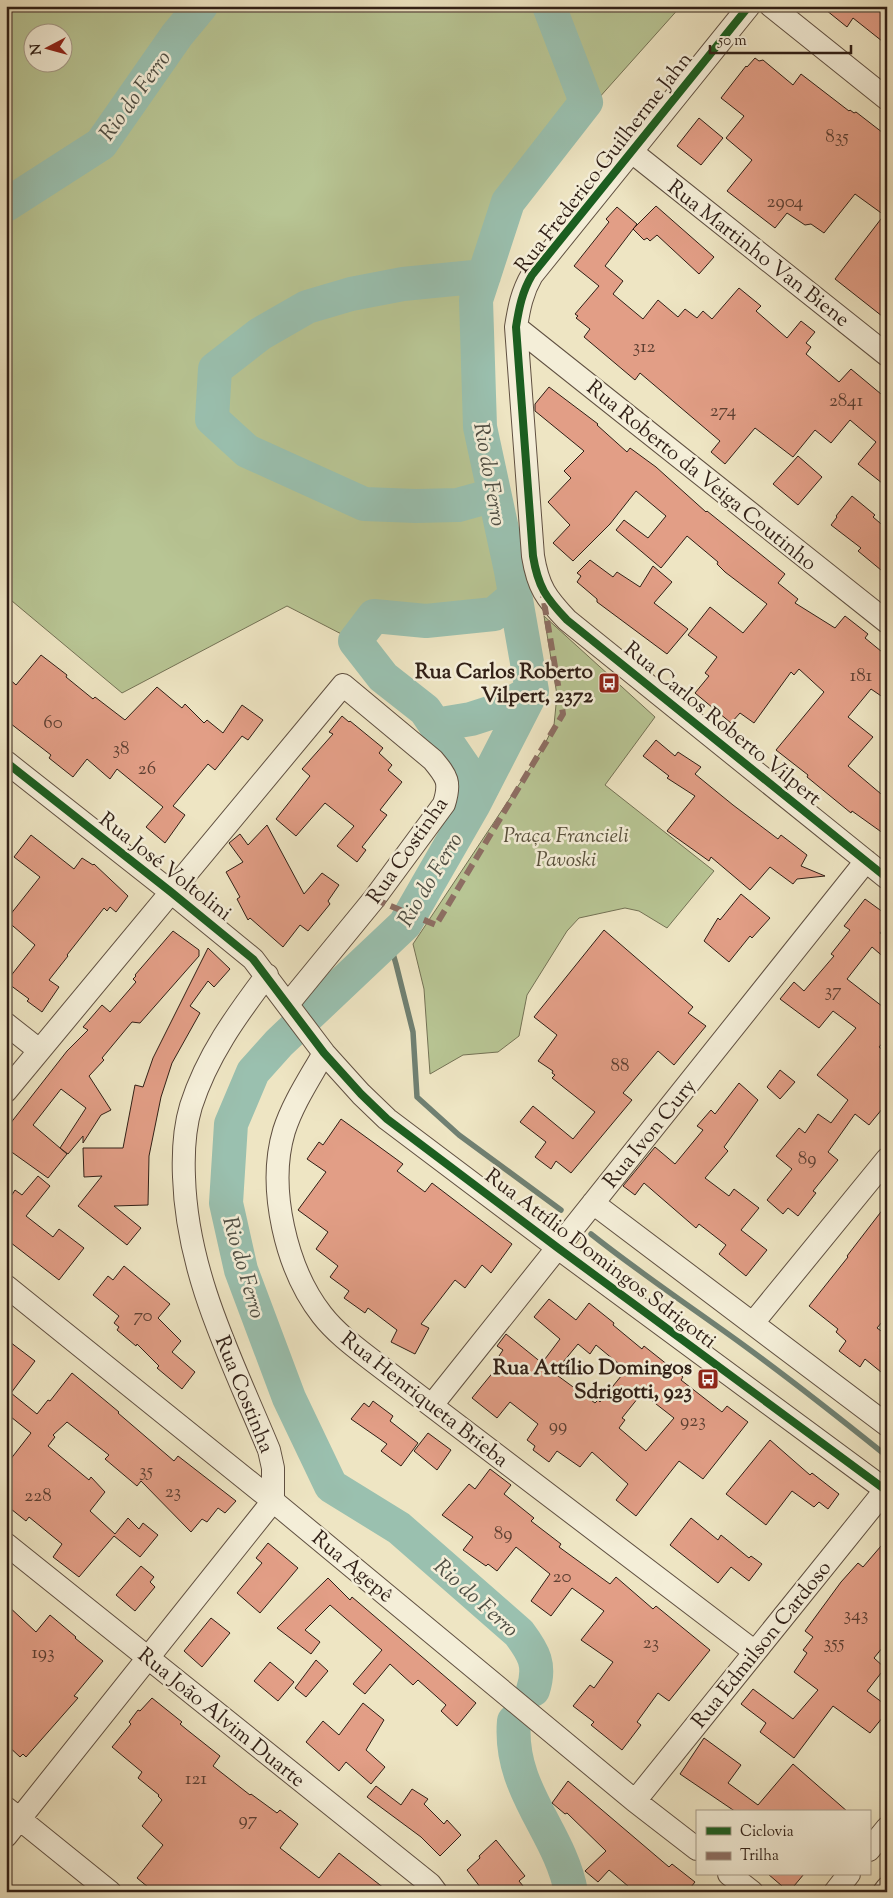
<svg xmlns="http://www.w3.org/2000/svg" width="893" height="1898" viewBox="0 0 893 1898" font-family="'Sorts Mill Goudy',serif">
<rect width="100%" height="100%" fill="#eee5c3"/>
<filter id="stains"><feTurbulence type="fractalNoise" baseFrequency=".004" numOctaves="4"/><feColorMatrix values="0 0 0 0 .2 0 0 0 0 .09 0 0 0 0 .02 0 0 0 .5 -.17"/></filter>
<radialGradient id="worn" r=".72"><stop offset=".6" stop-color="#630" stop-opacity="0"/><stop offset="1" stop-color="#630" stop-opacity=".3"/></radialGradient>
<path fill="#b8c594" stroke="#747255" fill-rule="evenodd" d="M6,6H681L514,193L476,300L480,427L511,571L494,614L426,621L374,616L355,641L287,606L122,693L6,596ZM32,32H62V62H32Z
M544,616L655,717L605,785L714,871L667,928L639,911L625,908L579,918L567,931L527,995L519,1036L498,1052L463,1055L430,1074L424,989L413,944L542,750L554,725L557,695Z"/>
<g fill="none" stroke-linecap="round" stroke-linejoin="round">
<path stroke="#708072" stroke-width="5.5" d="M389,940L396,964L413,1032L417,1097L459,1135L561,1210
M591,1234C640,1273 691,1307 742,1344C790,1379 837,1416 883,1453"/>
<path stroke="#9ac0af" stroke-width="34" d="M6,205L101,144L177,35L201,6
M484,276L403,284L351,294L307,307L260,334L215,369L212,419L247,451L364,504L416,506L458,505L494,495
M435,725L471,719L502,709L532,691
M474,804L464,767L425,710L383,677L355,641L374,616L426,621L494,614L515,596
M533,1690C541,1665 534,1653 519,1633L399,1528L331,1486L289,1398L241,1270L226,1203L231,1124L253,1072L279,1043L405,924L474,804L532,691L511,571L480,427L476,300L508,202L586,102L549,6
M514,1721C508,1790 560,1831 571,1892"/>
</g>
<path fill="#e29e86" stroke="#301f16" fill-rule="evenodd" d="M821,6H887V45L853,18L847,27Z
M755,58L759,61L763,60L793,85L801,74L849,111L850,110L854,113L856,112L887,136V320L835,279L884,215L855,194L824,233L811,224L805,225L787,213L775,228L727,191L752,160L726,138L744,116L721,98L746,66L747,67Z
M699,118L723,138L701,165L677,146Z
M656,206L714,257L699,274L657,235L650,241L647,238L644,240L633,229Z
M617,207L637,224L605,266L623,281L613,294L643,319L658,300L678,317L685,309L697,318L703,311L712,319L739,288L761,306L756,311L787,338L801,321L815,332L806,343L811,347L806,354L839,382L851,369L887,399V487L858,464L876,442L850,420L831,443L815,430L793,457L755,428L725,464L711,452L720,441L640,373L635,380L584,337L590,329L576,318L578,316L575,314L599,286L574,266L609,222L606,219Z
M549,387L598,424L597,425L627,452L630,448L656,467L706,512L707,511L785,574L778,583L798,599L795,603L835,628L845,616L868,634L865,638L887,656V700L871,689L848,717L873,737L848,766L887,799V836L852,811L851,813L807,777L808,775L776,750L824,692L799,669L794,675L791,672L754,723L740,713L731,723L695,693L709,676L705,673L717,657L688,635L710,607L743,633L767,604L725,572L717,564L718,562L687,536L661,568L616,530L624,520L648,538L666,516L636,491L610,524L573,561L553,543L570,525L548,502L571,478L564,471L584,451L535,411V404Z
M798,456L822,477L798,505L773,484Z
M852,496L875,515L873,517L887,529V575L858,551L861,548L831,525L837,517L836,516Z
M590,560L613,577L617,572L640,587L653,566L672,582L654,603L688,629L667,654L597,602V599L577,582L581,576L577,573Z
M41,655L67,675L66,677L93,699L95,697L125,720L157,687L182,708L185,704L204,723L207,720L223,733L242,705L263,720L248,740L242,736L215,770L208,764L173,806L185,815L165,843L146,827L163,807L117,769L110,779L87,759L73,777L49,758L51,755L6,720V676L16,685Z
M342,716L349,722L350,721L383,748L379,753L392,765L388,770L402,782L380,810L387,815L362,847L366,850L357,862L337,846L354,826L325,803L296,836L276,819L310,776L302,769L333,734L329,732Z
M656,740L675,756L678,752L701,767L695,774L733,805L778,839L781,835L807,855L801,866L825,876L797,879L793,884L770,867L750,890L711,857L709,861L667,831L695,796L667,778L669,776L643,756Z
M267,825L304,894L322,873L339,885L328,901L330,904L308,931L300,925L283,947L250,918L248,920L237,899L240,897L226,872L243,862L229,843L240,834L248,845Z
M31,835L74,869L82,858L93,865L94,864L128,896L116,912L110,907L107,911L104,908L67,955L68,956L49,980L59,987L42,1012L27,1001L29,999L6,982L35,945L6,920L40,877L14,857Z
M741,894L770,918L752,938L750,936L729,962L704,941L718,918L720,920Z
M865,899L887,915V925L880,933L887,938V960L872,947L847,979L887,1010V1038L879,1047L887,1053V1103L869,1125L855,1114L828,1152L838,1160L813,1191L816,1193L798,1216L788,1208L783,1214L767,1200L792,1169L776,1156L799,1128L805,1133L818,1114L831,1123L848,1100L817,1075L856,1028L833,1011L819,1028L780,999L794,982L804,991L834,956L831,954L850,930L844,926Z
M604,930L693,1007L688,1013L706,1026L674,1065L658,1051L623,1093L632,1100L571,1173L556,1161L551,1169L535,1157L546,1142L520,1122L533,1106L573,1139L595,1112L552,1078L555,1075L552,1073L553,1071L538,1061L557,1035L534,1017Z
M173,931L199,950V956L140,1023L132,1022L102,1058L104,1060L89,1076L111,1110L101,1115L83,1143V1136L68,1154L60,1148L86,1108L61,1089L33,1125L67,1154L48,1178L6,1148V1129L67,1051L88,1030L83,1027L102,1005L110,1012L136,982L133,979L136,976L135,975Z
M208,948L230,969L214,987L208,981L190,1006L200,1013L172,1063L161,1097L149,1156L148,1205L114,1206L141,1228L127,1245L78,1206L102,1176L84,1177L83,1148H123L135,1085L143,1087L153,1058Z
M780,1070L795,1082L780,1099L767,1087Z
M739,1083L758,1100L724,1147L728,1151L705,1178L729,1196L734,1189L759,1208L741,1230L767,1250L746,1276L719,1254L726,1245L699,1224L696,1228L644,1183L635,1195L623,1186L655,1147L675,1164L703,1130L697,1126L711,1110L715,1114Z
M341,1119L403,1164L397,1171L425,1192L432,1183L512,1244L491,1273L482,1265L465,1288L455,1280L421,1324L429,1328L415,1354L391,1342L397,1330L368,1308L365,1313L344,1298L349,1291L330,1277L338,1266L316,1249L328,1232L298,1210L326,1172L307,1159L319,1142L323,1145Z
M38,1176L50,1186L26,1216L53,1237L59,1229L84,1248L59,1280L6,1239V1204L15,1190L22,1195Z
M887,1204V1316L877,1328L887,1335V1364L881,1372L865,1359L860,1367L839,1351L846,1341L836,1332L838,1329L809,1306L848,1257L847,1256Z
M124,1266L170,1304L158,1318L181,1341L172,1352L195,1372L182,1389L157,1368L159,1366L137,1344L136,1346L117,1330L119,1327L114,1323L119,1316L93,1295L108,1276L113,1280Z
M549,1299L576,1320L589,1303L614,1323L613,1325L642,1349L644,1346L683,1377L681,1380L722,1412L727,1406L748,1422L703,1479L679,1461L636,1516L616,1500L628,1484L592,1452L580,1467L557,1451L549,1462L533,1450L535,1446L527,1440L538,1424L510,1402L497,1418L472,1398L499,1365L495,1362L503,1350L497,1346L506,1334L542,1363L560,1339L534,1317ZM578,1344L590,1354L596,1345L626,1370L600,1402L598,1400L595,1403L554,1373ZM642,1393L674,1418L646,1451L619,1428L625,1420L622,1418Z
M6,1339L35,1361L11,1393L37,1414L48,1400L50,1401L72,1373L119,1412L118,1413L174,1461L178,1456L236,1501L225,1513L218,1508L207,1522L202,1519L191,1532L141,1481L137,1486L105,1459L109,1455L67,1422L53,1435L55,1437L48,1446L89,1480L91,1477L105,1492L90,1511L115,1534L128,1518L139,1529L143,1523L158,1535L140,1557L114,1536L79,1577L53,1557L62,1544L29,1517L26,1521L6,1505V1465L31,1433L6,1413Z
M373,1401L393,1416L390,1421L418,1443L401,1466L381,1451L387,1444L351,1419L364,1403L369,1407Z
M428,1433L451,1450L437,1470L414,1451Z
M770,1440L810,1475L812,1473L839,1494L828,1509L819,1502L814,1507L792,1491L766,1525L726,1494Z
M490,1469L511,1485L504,1494L534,1518L531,1521L561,1544L559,1547L610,1584L616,1577L653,1609L656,1606L710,1650L669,1701L658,1693L637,1722L641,1725L622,1750L591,1725L594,1722L573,1706L590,1685L594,1688L613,1662L581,1640L604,1611L572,1588L551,1616L531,1601L550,1574L516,1547L497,1571L488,1564L486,1566L463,1550L473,1537L442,1515L469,1484L475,1489Z
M691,1518L718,1540L721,1535L749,1558L751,1556L762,1564L749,1581L731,1567L718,1583L670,1545Z
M887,1539V1642L874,1658L885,1668L867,1691L887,1706V1712L870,1733L833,1706L794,1758L760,1732L766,1723L741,1704L753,1689L793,1719L818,1690L794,1672L807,1653L803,1650L813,1637L805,1631L841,1582L858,1563L863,1567Z
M268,1543L298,1568L260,1613L237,1593L262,1563L256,1558Z
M141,1566L154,1577L150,1582L155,1587L135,1611L116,1595Z
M328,1578L350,1600L352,1597L476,1703L457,1726L441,1711L446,1705L418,1680L413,1685L390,1664L365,1694L353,1684L382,1650L330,1605L305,1630L320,1642L311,1654L277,1628Z
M6,1604L36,1632L50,1615L76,1637L75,1638L103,1661L74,1696L78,1698L26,1757L23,1754L20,1757L6,1744Z
M211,1618L230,1633L202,1667L184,1651Z
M316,1660L328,1671L306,1697L295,1688Z
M270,1662L294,1682L278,1701L254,1681Z
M152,1698L182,1722L180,1724L186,1729L220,1756L213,1766L250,1795L251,1794L277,1813L280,1810L298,1824L280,1848L319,1878L339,1853L389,1892H154L137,1878L163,1845L142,1826L162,1800L158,1796L159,1795L138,1778L142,1772L112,1747L131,1724L129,1722L138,1710L140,1711Z
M363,1703L384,1720L366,1750L385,1767L371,1784L346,1762L339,1771L306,1742L323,1721L339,1735Z
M704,1738L741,1765L728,1783L758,1805L793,1764L848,1812H736L680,1774Z
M568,1781L669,1867L672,1864L695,1882L687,1892H635L609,1870L598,1882L585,1871L606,1851L567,1813L565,1814L552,1803Z
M376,1786L401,1805L412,1789L428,1799L424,1804L444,1824L447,1820L461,1835L440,1856L421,1837L367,1797Z
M496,1840L525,1876L519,1881L528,1892H484L467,1870L480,1858L479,1856Z
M768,1874H804L789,1892Z"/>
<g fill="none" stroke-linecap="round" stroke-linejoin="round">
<g stroke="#605041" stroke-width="24">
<path id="minor" d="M749,6L532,275C522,292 519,308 516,327L533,556C538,587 546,598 567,620L887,878
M771,6L887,99
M632,152L887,355
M516,327L887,622
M6,762L171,892L253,959L324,1053L361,1094L387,1119L558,1248L887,1491
M6,1024L39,1050
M324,1053C310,1078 293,1103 284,1131C267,1188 286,1269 322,1315C336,1333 355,1347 373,1361L755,1652
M6,1091L343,685L433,760C447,777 451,782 444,804L374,899L288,1004
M593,1203L887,1425
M6,1286L273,1501L635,1801L697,1849
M753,1323L887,1159
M432,1405L866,861
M6,1544L430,1884L436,1892
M635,1801L887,1488
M6,1808L110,1892
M6,1836L273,1501V1468L269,1450C232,1360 187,1275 184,1177C183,1153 184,1129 191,1106C207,1056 236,1016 267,975
M869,1850L887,1828
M729,1874L752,1892
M835,1892L849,1874
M884,1892L887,1888"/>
</g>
<use href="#minor" stroke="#f4eed8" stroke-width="22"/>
<path stroke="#8d6e63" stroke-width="6" stroke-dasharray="12 6" stroke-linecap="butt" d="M374,899L436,925L563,714L543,596"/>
<g stroke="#f4eed8" stroke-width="11">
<path id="cycleway" d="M749,6L532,275C522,292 519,308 516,327L533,556C538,587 546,598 567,620L887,878
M6,762L171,892L253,959L324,1053L361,1094L387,1119L558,1248L887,1491"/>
</g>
<use href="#cycleway" stroke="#1b5e20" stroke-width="8"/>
</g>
<defs>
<g id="bus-square" transform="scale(1.125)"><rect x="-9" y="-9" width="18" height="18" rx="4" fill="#8f2418" stroke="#f4eed8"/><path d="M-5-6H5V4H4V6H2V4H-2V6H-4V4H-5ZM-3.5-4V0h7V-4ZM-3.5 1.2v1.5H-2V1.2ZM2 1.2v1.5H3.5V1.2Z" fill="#fff"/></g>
</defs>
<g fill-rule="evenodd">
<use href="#bus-square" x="609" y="683"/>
<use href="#bus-square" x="708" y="1379"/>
</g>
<g text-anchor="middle" stroke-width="5" stroke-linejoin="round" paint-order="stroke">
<g font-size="19" fill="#5c3f32">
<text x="837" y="142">835</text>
<text x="785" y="207">2904</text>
<text x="644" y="352">312</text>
<text x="846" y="406">2841</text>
<text x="723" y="416">274</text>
<text x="861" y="681">181</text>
<text x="53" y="728">60</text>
<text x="121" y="754">38</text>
<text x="147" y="774">26</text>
<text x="833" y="996">37</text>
<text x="620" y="1071">88</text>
<text x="807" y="1164">89</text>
<text x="143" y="1321">70</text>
<text x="693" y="1426">923</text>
<text x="558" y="1431">99</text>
<text x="146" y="1476">35</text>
<text x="173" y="1497">23</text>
<text x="38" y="1501">228</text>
<text x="503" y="1539">89</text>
<text x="562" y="1582">20</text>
<text x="856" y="1620">343</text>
<text x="651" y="1648">23</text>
<text x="834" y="1648">355</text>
<text x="43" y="1658">193</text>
<text x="196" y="1784">121</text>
<text x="248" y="1825">97</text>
</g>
<g font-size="21" fill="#301f16" stroke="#f4eed8">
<text transform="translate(603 162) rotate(-52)" y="7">Rua Frederico Guilherme Jahn</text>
<text transform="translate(759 253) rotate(38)" y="7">Rua Martinho Van Biene</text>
<text transform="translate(702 475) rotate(39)" y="7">Rua Roberto da Veiga Coutinho</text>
<text transform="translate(723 723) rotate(39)" y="7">Rua Carlos Roberto Vilpert</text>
<text transform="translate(407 850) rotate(-55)" y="7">Rua Costinha</text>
<text transform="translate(166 866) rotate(38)" y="7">Rua José Voltolini</text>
<text transform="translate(649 1133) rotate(-51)" y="7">Rua Ivon Cury</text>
<text transform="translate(601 1258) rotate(37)" y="7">Rua Attílio Domingos Sdrigotti</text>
<text transform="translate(245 1394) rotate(68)" y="7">Rua Costinha</text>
<text transform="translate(425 1399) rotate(38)" y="7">Rua Henriqueta Brieba</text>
<text transform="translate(353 1566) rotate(40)" y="7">Rua Agepê</text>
<text transform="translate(761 1644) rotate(-51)" y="7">Rua Edmilson Cardoso</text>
<text transform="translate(222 1717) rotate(39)" y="7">Rua João Alvim Duarte</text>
</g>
<g font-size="21" font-weight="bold" fill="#301f16" stroke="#f4eed8" text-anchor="end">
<text x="593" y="678">Rua Carlos Roberto<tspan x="593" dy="24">Vilpert, 2372</tspan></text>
<text x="692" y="1374">Rua Attílio Domingos<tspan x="692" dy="24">Sdrigotti, 923</tspan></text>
</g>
<g font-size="21" font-style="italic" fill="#59513c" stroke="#f4eed8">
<text x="566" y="842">Praça Francieli<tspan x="566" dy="24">Pavoski</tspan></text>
</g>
<g font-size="22" font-style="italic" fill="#504f44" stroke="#f4eed8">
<text transform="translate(134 95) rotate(-54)" y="8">Rio do Ferro</text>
<text transform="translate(491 474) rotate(80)" y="8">Rio do Ferro</text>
<text transform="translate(429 879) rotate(-59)" y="8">Rio do Ferro</text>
<text transform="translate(245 1267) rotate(74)" y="8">Rio do Ferro</text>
<text transform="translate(477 1597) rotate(42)" y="8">Rio do Ferro</text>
</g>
</g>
<rect width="893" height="1898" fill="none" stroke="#eee5c3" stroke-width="25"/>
<rect x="8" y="8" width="878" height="1883" fill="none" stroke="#301f16" stroke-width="2.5"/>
<rect x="12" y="12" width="868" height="1873" fill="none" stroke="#301f16"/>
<rect x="696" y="1810" width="175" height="65" fill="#f4eed8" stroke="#a69b8a"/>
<rect x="706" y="1827" width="25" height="8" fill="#1b5e20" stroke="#a69b8a"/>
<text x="740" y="1836" font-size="15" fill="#301f16">Ciclovia</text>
<rect x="706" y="1852" width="25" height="8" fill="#8d6e63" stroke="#a69b8a"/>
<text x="740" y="1860" font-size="15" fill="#301f16">Trilha</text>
<g transform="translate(48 48) rotate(264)"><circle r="24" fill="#f4eed8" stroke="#a69b8a"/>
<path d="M0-4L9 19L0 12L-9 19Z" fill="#8f2418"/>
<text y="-8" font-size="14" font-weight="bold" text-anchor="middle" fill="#301f16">N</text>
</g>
<path d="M710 45v8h141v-8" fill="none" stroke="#301f16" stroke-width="2.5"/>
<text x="718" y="45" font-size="15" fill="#301f16" stroke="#f4eed8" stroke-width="4" paint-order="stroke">50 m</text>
<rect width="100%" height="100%" filter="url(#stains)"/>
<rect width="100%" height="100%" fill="url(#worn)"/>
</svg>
